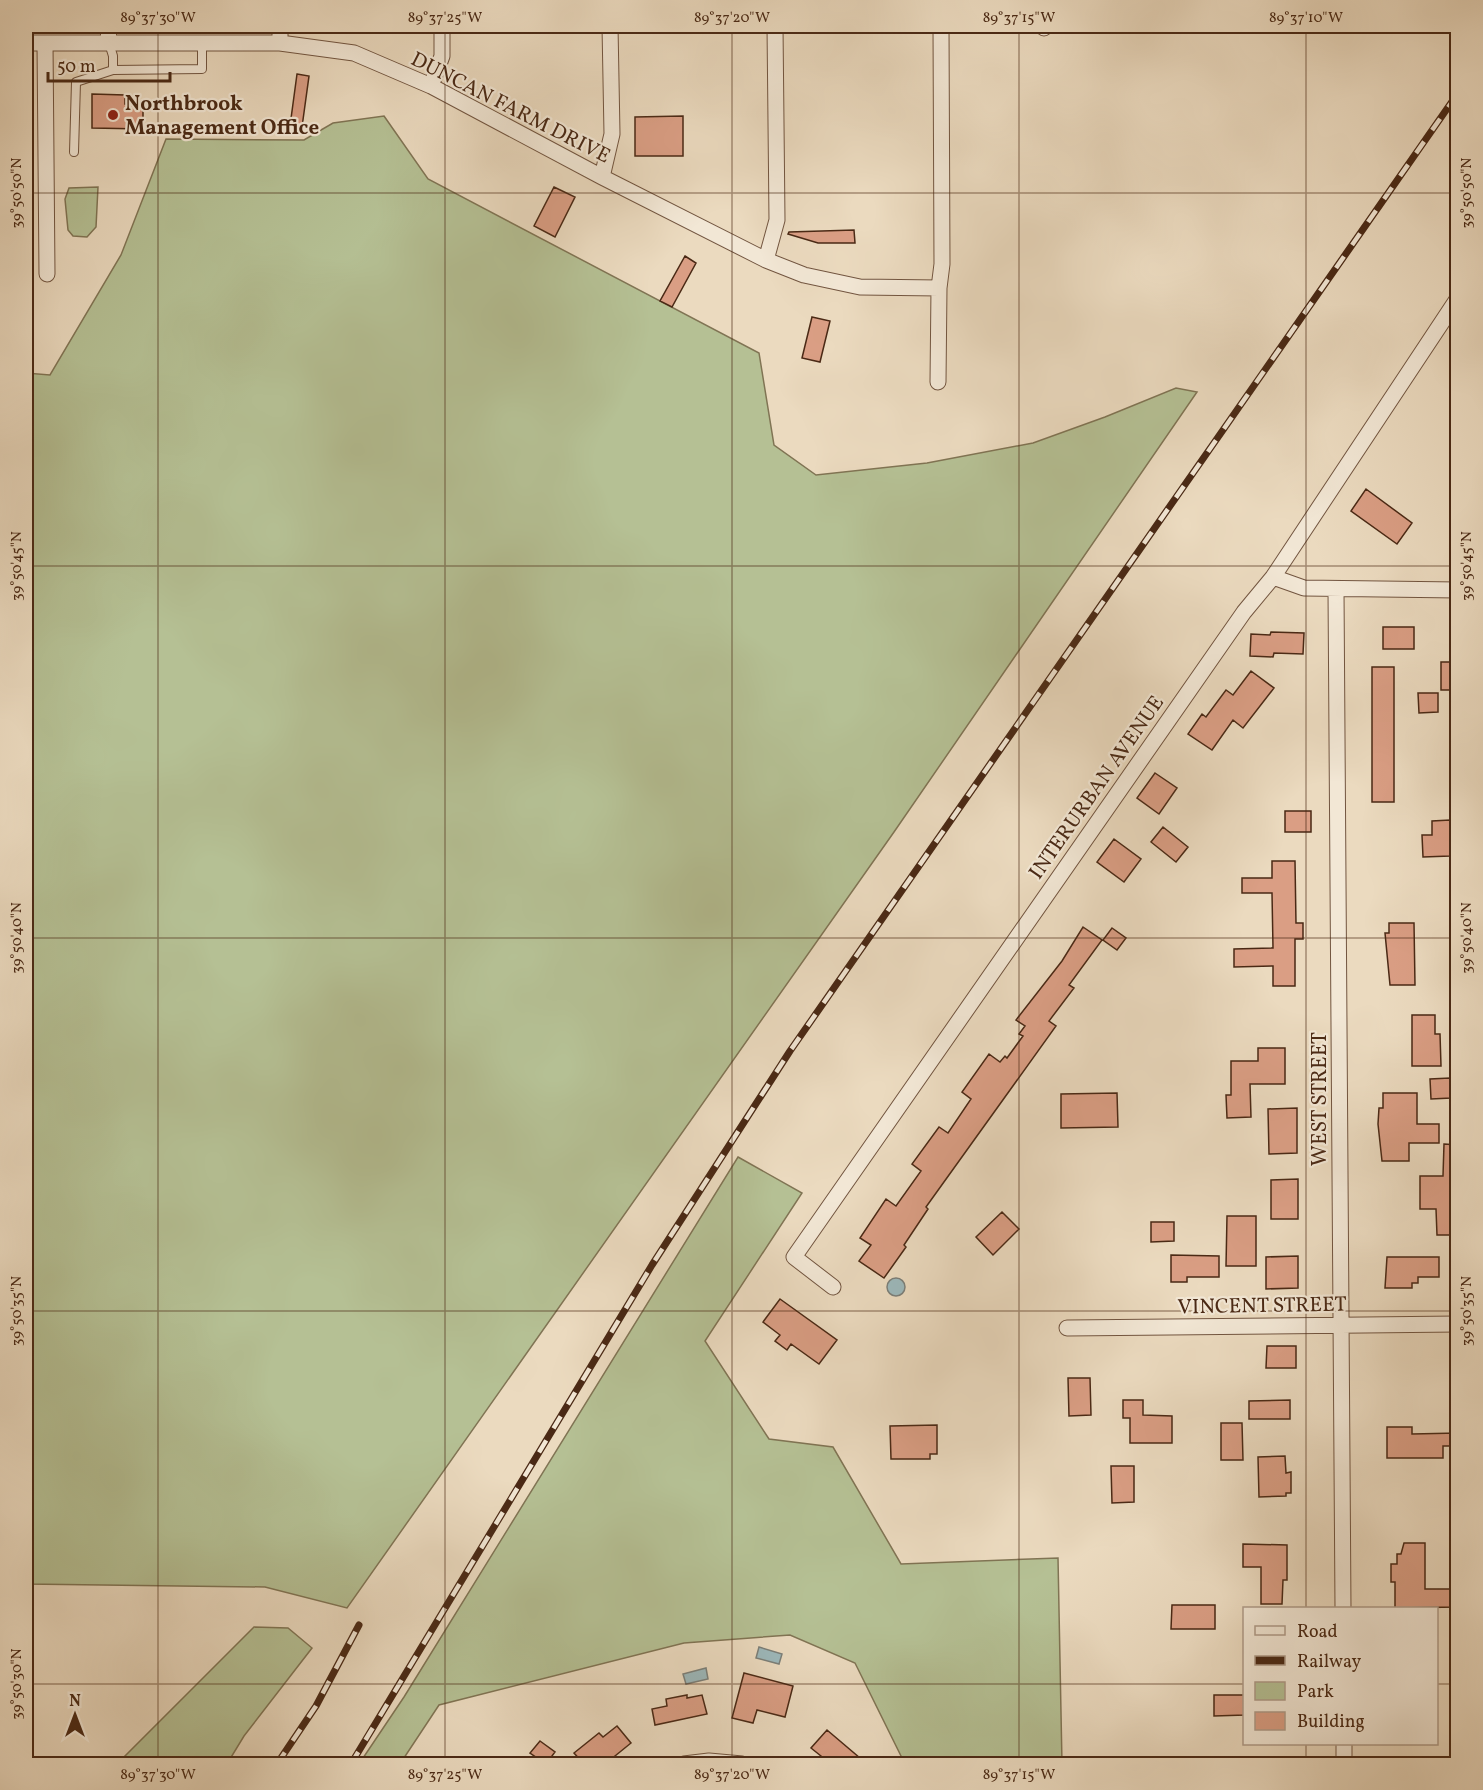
<svg xmlns="http://www.w3.org/2000/svg" width="1483" height="1790" viewBox="0 0 1483 1790" font-family="Vollkorn,serif">
<rect width="100%" height="100%" fill="#ebdabf"/>
<filter id="stains"><feTurbulence type="fractalNoise" baseFrequency=".00333" numOctaves="4"/><feColorMatrix values="0 0 0 0 .2 0 0 0 0 .09 0 0 0 0 .02 0 0 0 .5 -.17"/></filter>
<radialGradient id="worn" r=".72"><stop offset=".6" stop-color="#630" stop-opacity="0"/><stop offset="1" stop-color="#630" stop-opacity=".3"/></radialGradient>
<path fill="#b5c094" stroke="#807454" stroke-width="1.5" d="M384,116L428,179L759,353L774,445L816,475L927,463L1033,443L1105,417L1176,388L1197,392L894,832L347,1608L265,1587L26,1584V373L50,375L121,255L166,139L304,140L333,123Z
M98,187L96,227L87,237L73,236L68,230L65,199L69,188Z
M738,1157L802,1193L705,1341L769,1439L833,1447L901,1564L1058,1558L1062,1764H905L855,1663L790,1635L684,1643L439,1705L400,1764H359L404,1697Z
M254,1627L288,1628L312,1648L244,1736L227,1764H117Z"/>
<path fill="#9cb8bb" stroke="#7b7f79" stroke-width="1.5" d="M887 1287a9 9 0 1 1 18 0a9 9 0 1 1-18 0Z
M759,1647L782,1654L779,1664L756,1658Z
M706,1668L708,1679L686,1684L683,1674Z"/>
<path fill="#da9e84" stroke="#4a2915" stroke-width="1.5" d="M297,74L309,76L302,127L290,126Z
M92,94L125,95V104H143V129L92,128Z
M683,116V156H635V117Z
M554,187L575,197L555,237L534,226Z
M854,230L855,243H818L788,234L789,232Z
M685,256L696,263L672,307L660,301Z
M812,317L830,321L820,362L802,358Z
M1366,489L1412,523L1397,544L1351,511Z
M1383,627H1414V649H1383Z
M1271,632L1304,633L1303,654L1274,653L1273,657L1250,656L1251,634L1270,635Z
M1441,662H1458V690H1441Z
M1372,667H1394V802H1372Z
M1251,671L1274,688L1243,728L1233,720L1212,750L1188,734L1202,714L1206,717L1226,690L1233,695Z
M1418,693H1438V712L1419,713Z
M1155,773L1177,788L1159,814L1137,798Z
M1285,811H1311V832H1285Z
M1450,820V856L1423,857L1422,835H1432V821Z
M1163,827L1188,847L1176,862L1151,842Z
M1114,839L1141,859L1124,882L1097,862Z
M1272,861H1295L1296,923H1303V939H1295V986H1273V966L1234,967V949L1273,948L1272,893H1242V878H1272Z
M1389,923H1414L1415,985H1390L1385,933H1389Z
M1083,927L1102,940L1069,985L1074,988L1049,1021L1056,1026L926,1207L928,1209L904,1245L906,1247L884,1278L859,1261L871,1245L860,1238L886,1199L896,1206L921,1171L912,1164L939,1127L948,1133L971,1099L962,1092L989,1054L1000,1062L1005,1056L1007,1058L1023,1036L1019,1034L1025,1026L1016,1020L1062,961Z
M1112,928L1126,938L1117,950L1103,940Z
M1412,1015H1435V1034H1440L1441,1066H1412Z
M1258,1048H1285V1084H1250L1251,1117L1227,1118L1226,1095H1231V1061H1258Z
M1450,1078L1451,1098L1431,1099L1430,1079Z
M1117,1093L1118,1127L1061,1128V1094Z
M1383,1093H1417V1124H1439V1143H1409V1161H1382L1378,1124L1379,1108H1383Z
M1297,1108V1153L1269,1154L1268,1109Z
M1444,1144L1458,1145V1235H1437L1436,1209H1420V1176H1443Z
M1298,1179V1219H1271V1180Z
M1002,1212L1019,1229L993,1255L976,1237Z
M1227,1216H1256V1266H1226Z
M1151,1222H1174V1241L1151,1242Z
M1171,1255L1219,1256V1277H1187V1282H1171Z
M1298,1256V1288L1266,1289V1257Z
M1387,1257H1439V1277H1418V1283H1412V1288H1385Z
M780,1299L837,1340L819,1364L791,1344L787,1350L775,1341L780,1335L763,1322Z
M1267,1346H1296V1368H1266Z
M1068,1378H1090L1091,1415L1069,1416Z
M1123,1400H1143V1415L1172,1416V1443H1130V1418H1123Z
M1290,1400V1419H1249V1401Z
M1221,1423H1242L1243,1460H1221Z
M937,1425V1454H930V1459H891L890,1426Z
M1387,1427H1412V1434L1458,1433V1446H1443V1458H1387Z
M1285,1456L1286,1473L1291,1472V1493H1286V1496L1259,1497L1258,1457Z
M1111,1466H1134V1502L1112,1503Z
M1404,1543H1425V1589H1458V1607L1395,1608V1582H1391V1564H1397V1554H1401Z
M1243,1544L1287,1545V1580H1283L1282,1604H1261V1567H1243Z
M1172,1605H1215V1629H1171Z
M744,1673L793,1686L785,1717L757,1710L753,1723L732,1718Z
M687,1695V1698L702,1695L707,1714L655,1725L652,1709L667,1706L666,1699Z
M1214,1695H1245V1715L1214,1716Z
M617,1726L631,1743L610,1760L607,1757L598,1764H584L574,1753L599,1733L603,1737Z
M827,1730L867,1764H831L811,1748Z
M540,1741L555,1752L546,1764L530,1753Z"/>
<g fill="none" stroke-linecap="round" stroke-linejoin="round">
<g stroke="#725540" stroke-width="10">
<path id="lane" d="M109,43L113,56V70L202,69V42
M74,152L76,82L113,70"/>
</g>
<g stroke="#725540" stroke-width="17">
<path id="street" d="M108,26L109,43
M280,26V43
M1044,26V28
M26,43H280L354,53L431,86L602,177L766,260L804,275L860,287L939,288
M45,43L47,274
M431,86L442,56V26
M602,177L612,134L610,26
M766,260L777,220L775,26
M938,382L939,288L942,264L941,26
M1273,577L1304,588L1458,590
M1336,590L1343,1608
M833,1287L794,1257L1244,612L1273,577L1458,298
M1067,1328L1458,1324
M1344,1744V1764
M684,1764L709,1761L742,1764"/>
</g>
<use href="#lane" stroke="#f2e7d5" stroke-width="8"/>
<use href="#street" stroke="#f2e7d5" stroke-width="15"/>
<g stroke="#4a2915" stroke-width="7">
<path id="rail" d="M277,1764L316,1706L359,1625
M351,1764L652,1265L790,1051L1458,93"/>
</g>
<use href="#rail" stroke="#f2e7d5" stroke-width="4.5" stroke-dasharray="14" stroke-linecap="butt"/>
</g>
<path fill="none" stroke="#4a2915" stroke-width="1.5" stroke-opacity="0.45" d="M158,26V1764M445,26V1764M732,26V1764M1019,26V1764M1306,26V1608M26,193H1458M26,566H1458M26,938H1458M26,1311H1458M26,1684H1244M1436,1684H1458M1306,1744V1764"/>
<circle fill="#8f2418" stroke="#f2e7d5" stroke-width="2" cx="113" cy="115" r="6"/>
<g text-anchor="middle" stroke-width="4.5" stroke-linejoin="round" paint-order="stroke">
<g font-size="21" font-weight="bold" fill="#4a2915" stroke="#f2e7d5" text-anchor="start">
<text x="125" y="110">Northbrook<tspan x="125" dy="24">Management Office</tspan></text>
</g>
<g font-size="21" fill="#4a2915" stroke="#f2e7d5">
<text transform="translate(511 107) rotate(27)" y="7">DUNCAN FARM DRIVE</text>
<text transform="translate(1096 787) rotate(-55)" y="7">INTERURBAN AVENUE</text>
<text transform="translate(1319 1099) rotate(-90)" y="7">WEST STREET</text>
<text transform="translate(1262 1305) rotate(-1)" y="7">VINCENT STREET</text>
</g>
</g>
<rect width="1483" height="1790" fill="none" stroke="#ebdabf" stroke-width="66"/>
<rect x="1243" y="1607" width="195" height="138" fill="#f2e7d5" stroke="#af9b88" stroke-width="1.5"/>
<rect x="1255" y="1626" width="30" height="9" fill="#f2e7d5" stroke="#af9b88" stroke-width="1.5"/>
<text x="1297" y="1637" font-size="18" fill="#4a2915">Road</text>
<rect x="1255" y="1656" width="30" height="9" fill="#4a2915" stroke="#af9b88" stroke-width="1.5"/>
<text x="1297" y="1667" font-size="18" fill="#4a2915">Railway</text>
<rect x="1255" y="1682" width="30" height="18" fill="#b5c094" stroke="#af9b88" stroke-width="1.5"/>
<text x="1297" y="1697" font-size="18" fill="#4a2915">Park</text>
<rect x="1255" y="1712" width="30" height="18" fill="#da9e84" stroke="#af9b88" stroke-width="1.5"/>
<text x="1297" y="1727" font-size="18" fill="#4a2915">Building</text>
<g transform="translate(75 1715)" stroke="#f2e7d5" stroke-width="4.5" paint-order="stroke">
<path d="M0-4.5L10 22L0 15L-10 22Z" fill="#4a2915"/>
<text y="-9" font-size="16" font-weight="bold" text-anchor="middle" fill="#4a2915">N</text>
</g>
<path d="M48 72v9h122v-9" fill="none" stroke="#4a2915" stroke-width="3"/>
<text x="57" y="72" font-size="18" fill="#4a2915" stroke="#f2e7d5" stroke-width="4.5" paint-order="stroke">50 m</text>
<rect x="33" y="33" width="1417" height="1724" fill="none" stroke="#4a2915" stroke-width="2"/>
<g font-size="15" text-anchor="middle" fill="#4a2915">
<text x="158" y="22">89°37'30"W</text>
<text x="445" y="22">89°37'25"W</text>
<text x="732" y="22">89°37'20"W</text>
<text x="1019" y="22">89°37'15"W</text>
<text x="1306" y="22">89°37'10"W</text>
<text transform="translate(16 193) rotate(-90)" y="5">39°50'50"N</text>
<text transform="translate(1466 193) rotate(-90)" y="5">39°50'50"N</text>
<text transform="translate(16 566) rotate(-90)" y="5">39°50'45"N</text>
<text transform="translate(1466 566) rotate(-90)" y="5">39°50'45"N</text>
<text transform="translate(16 938) rotate(-90)" y="5">39°50'40"N</text>
<text transform="translate(1466 938) rotate(-90)" y="5">39°50'40"N</text>
<text transform="translate(16 1311) rotate(-90)" y="5">39°50'35"N</text>
<text transform="translate(1466 1311) rotate(-90)" y="5">39°50'35"N</text>
<text transform="translate(16 1684) rotate(-90)" y="5">39°50'30"N</text>
<text x="158" y="1779">89°37'30"W</text>
<text x="445" y="1779">89°37'25"W</text>
<text x="732" y="1779">89°37'20"W</text>
<text x="1019" y="1779">89°37'15"W</text>
</g>
<rect width="100%" height="100%" filter="url(#stains)"/>
<rect width="100%" height="100%" fill="url(#worn)"/>
</svg>
